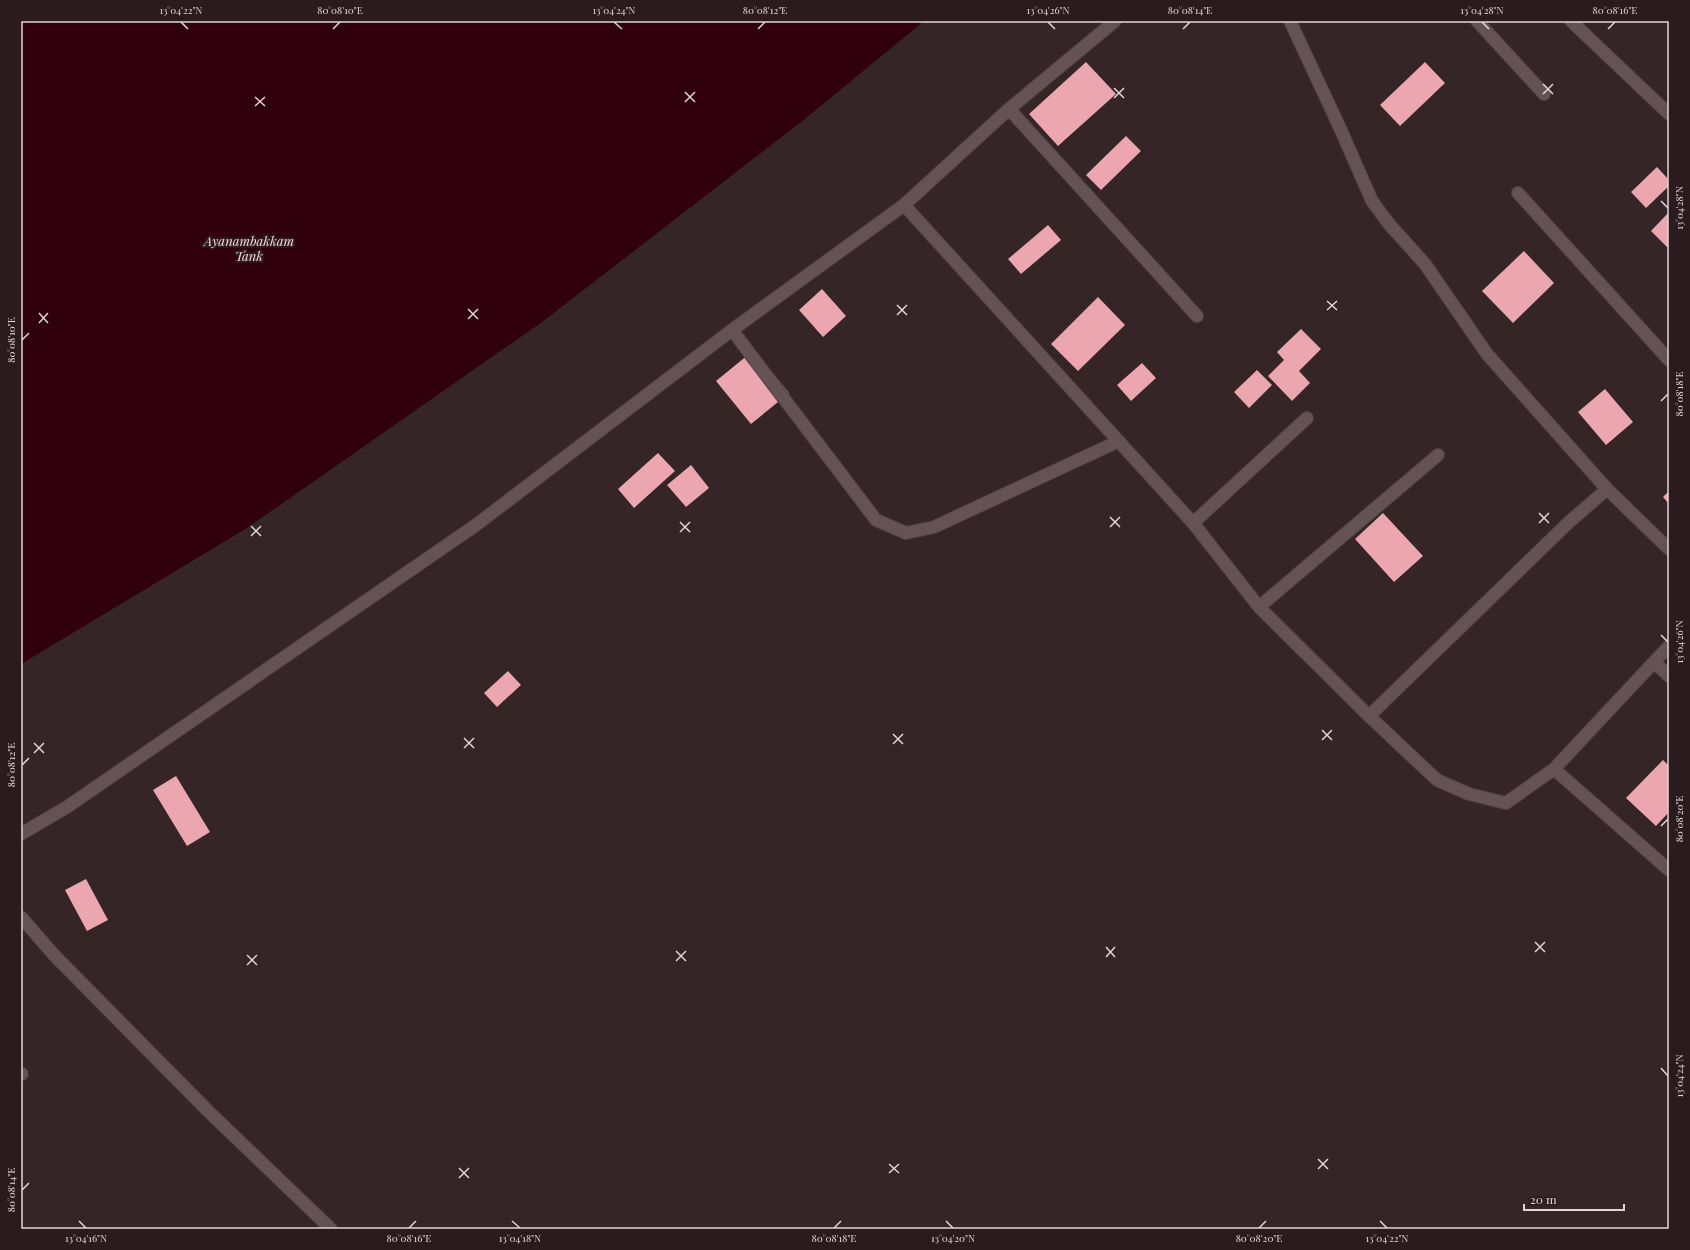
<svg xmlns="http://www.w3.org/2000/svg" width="1690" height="1250" viewBox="0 0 1690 1250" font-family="'Playfair Display',serif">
<rect width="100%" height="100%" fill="#352527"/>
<path fill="#30000c" d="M21,21H924L806,118L542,322L247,528L21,664Z"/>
<path fill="#eba6b0" d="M1086,62L1116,94L1058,146L1029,114Z
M1425,62L1445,83L1400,126L1380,105Z
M1126,136L1141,151L1101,190L1086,175Z
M1657,167L1669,180V186L1646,208L1631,192Z
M1669,212V249L1651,231Z
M1048,225L1061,240L1021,274L1008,259Z
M1524,251L1554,283L1513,323L1482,291Z
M822,289L846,316L823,337L799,310Z
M1098,297L1125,325L1078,371L1051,344Z
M1301,329L1321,349L1299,371L1310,383L1292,401L1268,376L1284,360L1277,352Z
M754,350L789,393L751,424L716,381Z
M1142,363L1156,378L1131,401L1117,385Z
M1257,370L1272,385L1249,408L1234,392Z
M1605,389L1633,422L1606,445L1578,412Z
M658,453L675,471L634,508L618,489Z
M691,465L709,488L686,507L667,485Z
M1669,491V504L1663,497Z
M1383,513L1423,556L1394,582L1355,539Z
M508,671L521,685L497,707L484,693Z
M1663,760L1669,766V812L1656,826L1626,798Z
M176,776L210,832L187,846L153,790Z
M86,879L108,920L87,931L65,890Z"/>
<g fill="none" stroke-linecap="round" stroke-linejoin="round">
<g stroke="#4f4244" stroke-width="14">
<path id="lane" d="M21,917L54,955L207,1110L331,1229"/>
</g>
<g stroke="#4f4244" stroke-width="14">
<path id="street" d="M1290,21L1340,128L1372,201L1389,224L1425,264L1487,354L1607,489L1669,549
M1477,21L1544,94
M1571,21L1669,114
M1009,109L1197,316
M1518,193L1669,360
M904,205L1193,523L1259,607L1369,716L1437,780L1469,794L1506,803L1554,769L1669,646
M732,330L876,520L906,533L934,527L1119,441
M1193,523L1307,418
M1259,607L1438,455
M1655,663L1669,676
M1369,716L1568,523L1607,489
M1554,769L1669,870
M21,834L67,807L476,525L732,330L904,205L1009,109L1115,21
M21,1074H22"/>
</g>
<use href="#lane" stroke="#655254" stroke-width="12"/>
<use href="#street" stroke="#655254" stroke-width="12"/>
</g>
<path fill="none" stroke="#e1d6d7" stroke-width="1.5" d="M181,22L188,29M614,22L622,29M1048,22L1055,29M1482,22L1489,29M333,29L340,22M758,29L765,22M1183,29L1190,22M1608,29L1615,22M1543,84L1553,94M1114,88L1124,98M685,92L695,102M1543,94L1553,84M255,97L265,106M1114,98L1124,88M685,102L695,92M255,106L265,97M1661,201L1668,208M1327,301L1337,310M897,305L907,315M468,309L478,319M1327,310L1337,301M39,313L48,323M897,315L907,305M468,319L478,309M39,323L48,313M22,340L29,333M1661,401L1668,394M1539,513L1549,523M1110,517L1120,527M680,522L690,532M1539,523L1549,513M251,526L261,536M1110,527L1120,517M680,532L690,522M251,536L261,526M1661,635L1668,642M1322,730L1332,740M893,734L903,744M464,738L474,748M1322,740L1332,730M34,743L44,753M893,744L903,734M464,748L474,738M34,753L44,743M22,765L29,758M1661,826L1668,819M1535,942L1545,952M1106,947L1115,957M676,951L686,961M1535,952L1545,942M247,955L257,965M1106,957L1115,947M676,961L686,951M247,965L257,955M1661,1068L1668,1076M1318,1159L1328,1169M889,1164L899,1173M459,1168L469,1178M1318,1169L1328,1159M889,1173L899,1164M459,1178L469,1168M22,1190L29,1183M79,1221L86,1228M512,1221L520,1228M946,1221L953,1228M1380,1221L1387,1228M409,1228L416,1221M834,1228L841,1221M1259,1228L1266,1221"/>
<g text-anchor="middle" stroke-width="4" stroke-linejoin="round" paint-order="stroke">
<g font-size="13" font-style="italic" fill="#fed6db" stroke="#2b1b1e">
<text x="249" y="246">Ayanambakkam<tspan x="249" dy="15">Tank</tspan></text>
</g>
</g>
<rect width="1690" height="1250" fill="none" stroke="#2b1b1e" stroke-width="44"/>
<path d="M1524 1204v6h100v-6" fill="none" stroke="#e1d6d7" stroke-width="2"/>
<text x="1530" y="1204" font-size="12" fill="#e1d6d7" stroke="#2b1b1e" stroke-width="3" paint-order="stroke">20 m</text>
<rect x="22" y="22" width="1646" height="1206" fill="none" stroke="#e1d6d7" stroke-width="1.5"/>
<g font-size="10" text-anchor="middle" fill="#e1d6d7">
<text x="181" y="14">13°04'22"N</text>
<text x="340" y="14">80°08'10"E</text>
<text x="614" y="14">13°04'24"N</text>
<text x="765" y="14">80°08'12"E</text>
<text x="1048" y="14">13°04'26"N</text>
<text x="1190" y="14">80°08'14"E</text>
<text x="1482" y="14">13°04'28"N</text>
<text x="1615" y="14">80°08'16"E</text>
<text transform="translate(1679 208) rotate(-90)" y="4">13°04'28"N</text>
<text transform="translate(11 340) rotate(-90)" y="4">80°08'10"E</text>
<text transform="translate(1679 394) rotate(-90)" y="4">80°08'18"E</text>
<text transform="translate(1679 642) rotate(-90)" y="4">13°04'26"N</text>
<text transform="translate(11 765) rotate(-90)" y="4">80°08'12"E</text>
<text transform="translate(1679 819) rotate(-90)" y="4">80°08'20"E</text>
<text transform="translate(1679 1076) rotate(-90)" y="4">13°04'24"N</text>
<text transform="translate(11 1190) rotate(-90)" y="4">80°08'14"E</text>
<text x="86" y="1242">13°04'16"N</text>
<text x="409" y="1242">80°08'16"E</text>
<text x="520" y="1242">13°04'18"N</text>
<text x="834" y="1242">80°08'18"E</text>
<text x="953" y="1242">13°04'20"N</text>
<text x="1259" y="1242">80°08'20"E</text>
<text x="1387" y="1242">13°04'22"N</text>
</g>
</svg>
